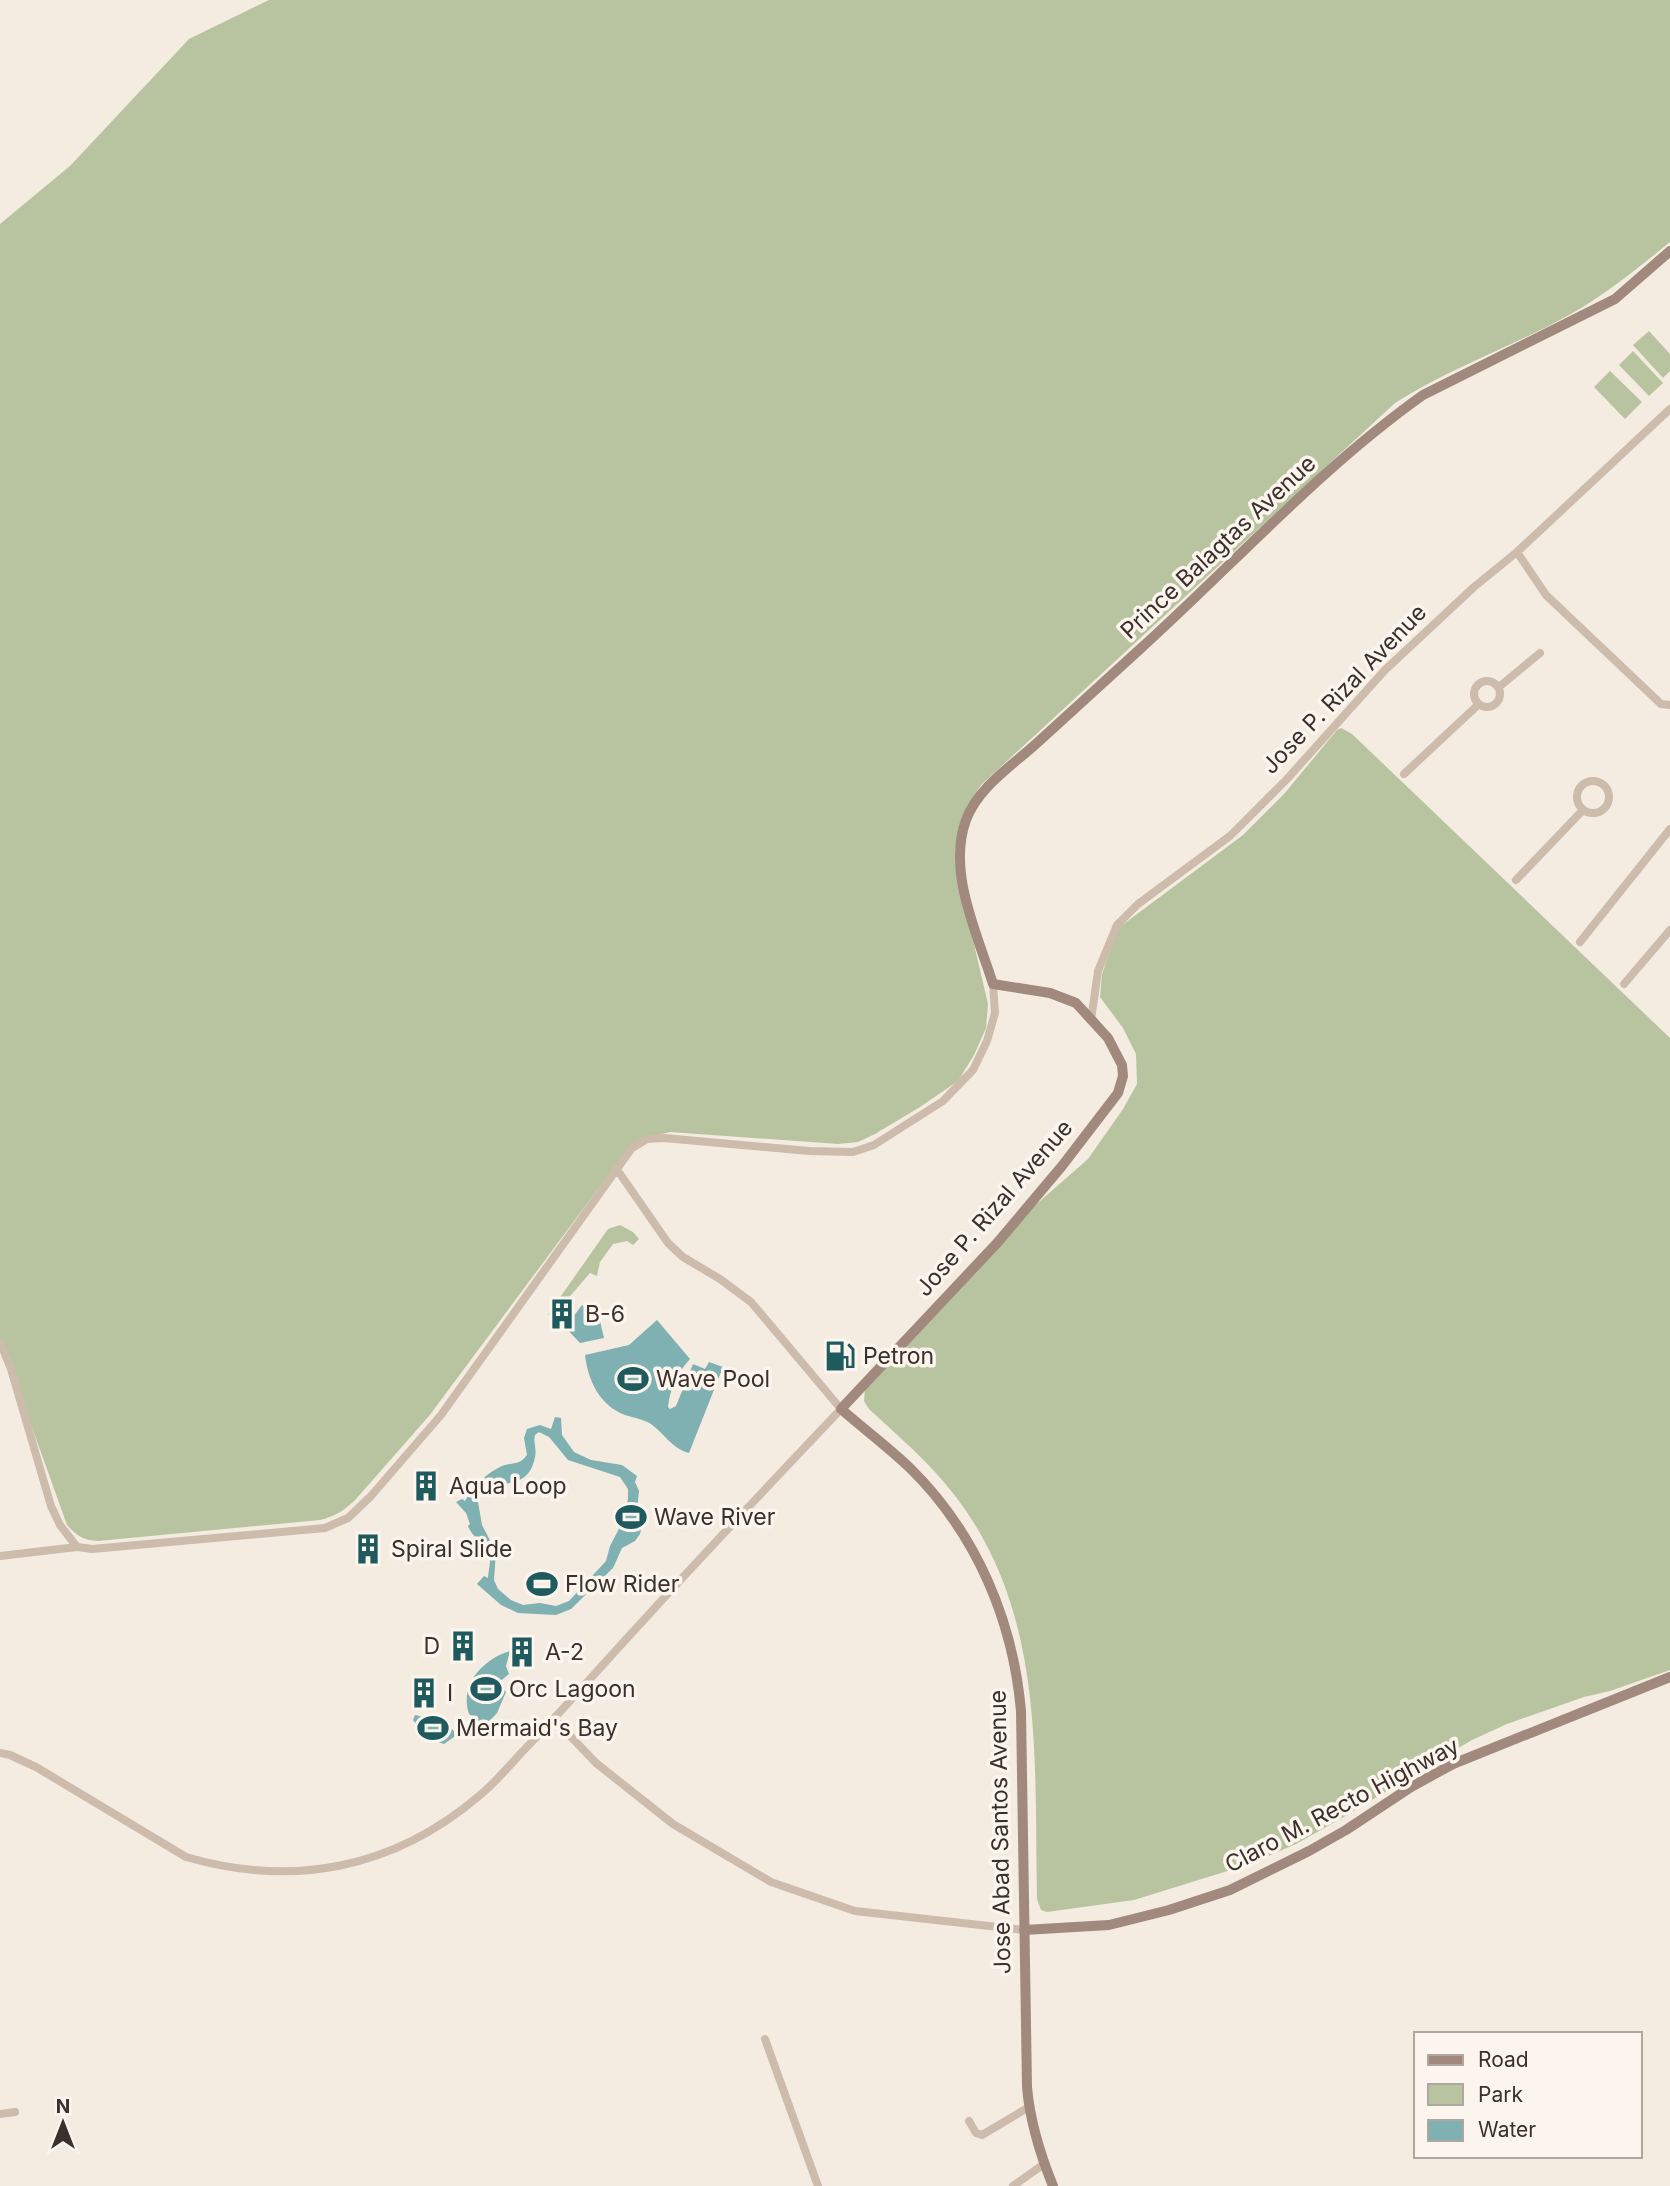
<svg xmlns="http://www.w3.org/2000/svg" width="1670" height="2186" viewBox="0 0 1670 2186" font-family="Inter,sans-serif">
<rect width="100%" height="100%" fill="#f4ebe1"/>
<path fill="#b8c4a0" d="M269,0H1670V242C1638,268 1605,295 1569,315C1512,347 1450,368 1395,403L981,785C963,811 955,832 955,863L988,1004L986,1028L974,1055L958,1081L920,1107L875,1134L858,1142L838,1144L670,1132L646,1138L621,1158L429,1416L356,1499C345,1510 336,1516 320,1520L98,1541C83,1540 77,1536 67,1525L0,1338V224L70,166L189,39Z
M1649,331L1670,354V371L1663,378L1633,345Z
M1633,351L1663,383L1649,396L1619,365Z
M1610,371L1642,402L1625,419L1594,387Z
M1341,728L1352,734L1670,1038V1670L1610,1691L1584,1697L1507,1724L1472,1740L1337,1821L1296,1844L1250,1864L1134,1900L1047,1912L1041,1910L1037,1899C1034,1757 1046,1610 952,1492C928,1461 898,1436 869,1409L864,1401L865,1389L1032,1208L1088,1159L1123,1109L1137,1084L1136,1054L1123,1028L1100,997L1102,974L1115,937L1121,926L1243,835L1284,794L1337,730Z
M620,1225L633,1232L639,1239L633,1245L627,1241L613,1244L600,1262L597,1276L590,1273L571,1295L547,1316L608,1229Z"/>
<path fill="#7fb0b2" fill-rule="evenodd" d="M582,1305L600,1321L604,1338L580,1343L563,1325L573,1317Z
M657,1320L690,1359C678,1372 670,1388 668,1407L670,1409L676,1406L693,1364L705,1369L709,1362L723,1367L689,1453C671,1448 665,1434 651,1424C643,1419 634,1418 625,1415C599,1405 588,1380 585,1355L629,1345Z
M555,1417L561,1418L562,1435L574,1452L591,1460L622,1465L637,1476L635,1482L639,1491L637,1510L642,1525L640,1534L635,1541L622,1548L613,1568L571,1609L556,1615L518,1613L501,1605L477,1584L484,1576L488,1578C488,1573 490,1566 490,1560C490,1544 473,1540 468,1526L470,1524L466,1513L456,1502L462,1499L465,1501C473,1487 486,1473 502,1466C512,1462 519,1466 527,1455L524,1438L527,1429L540,1425L551,1429ZM539,1432L549,1437L568,1460L620,1477L628,1489V1499L622,1523L610,1546L606,1561L569,1601L556,1606L540,1603L523,1605L511,1600L498,1589L494,1580L496,1552L482,1525L478,1502V1493L483,1488C506,1481 529,1488 535,1457C537,1449 533,1442 535,1435Z
M510,1651L506,1666L509,1674L498,1683L506,1692L497,1713L485,1726L469,1714C459,1685 483,1659 510,1651Z
M415,1715L441,1721L454,1731V1737L444,1744L419,1736L415,1731L416,1724L413,1720Z"/>
<g fill="none" stroke-linecap="round" stroke-linejoin="round">
<path stroke="#cdbbac" stroke-width="8" d="M1517,552L1546,595L1661,704L1670,705
M1474 694a13 13 0 1 1 26 0a13 13 0 1 1-26 0Z
M1499,687L1540,653
M1404,774L1479,704
M1577 797a16 16 0 1 1 32 0a16 16 0 1 1-32 0Z
M1516,880L1583,810
M1580,942L1670,829
M1624,984L1670,930
M1091,1020L1098,971L1117,925L1138,904L1230,836L1287,779L1385,670L1474,587L1517,552L1670,409
M0,1342L11,1369L51,1506L60,1525L77,1547L92,1549L325,1528L348,1518L371,1496L441,1415L632,1148L647,1139L664,1138L809,1151L853,1152L874,1145L943,1101L973,1070L987,1041L995,1013L993,984
M0,1556L77,1547
M554,1719L596,1763L673,1824L771,1882L855,1911L1024,1930
M0,1753L10,1755L36,1767L186,1857C293,1888 393,1869 479,1796C495,1783 509,1766 523,1751C564,1709 602,1665 642,1622C707,1550 774,1480 841,1409L751,1302L720,1279L683,1257L668,1243L616,1168
M765,2039L818,2186
M0,2114L15,2112
M969,2121L976,2133L982,2135L1029,2107
M1013,2186L1044,2164"/>
<path stroke="#a18a7d" stroke-width="10" d="M1024,1930L1109,1925L1169,1910L1230,1890L1309,1851L1346,1830L1411,1787L1453,1764L1670,1677
M1053,2186C1040,2154 1030,2122 1027,2087L1021,1711C1013,1620 976,1533 910,1468C888,1447 864,1429 841,1409L998,1242L1062,1166L1118,1093L1123,1076L1122,1065L1108,1038L1076,1003L1050,993L993,984C977,933 947,872 966,820C978,787 1013,765 1037,743C1071,712 1105,681 1139,650C1233,565 1319,469 1423,395L1615,299L1670,251"/>
</g>
<defs>
<g id="building-bare" transform="scale(2.415)"><path d="M-4-6H4V6H1V3H-1V6H-4ZM-2.5-4.3h1.7v1.8h-1.7ZM.8-4.3h1.7v1.8H.8ZM-2.5-1h1.7V.8h-1.7ZM.8-1h1.7V.8H.8Z" fill="#1f5a5e" stroke="#fbf5ee" stroke-width="2.5" paint-order="stroke"/></g>
<g id="fuel-bare" transform="scale(2.415)"><path d="M-5.5-6h7V0h2V4h1.3V-2.5L3-4.5l.8-.8L6-3V5H2.5V1h-1V6h-7ZM-4.2-4.7v3.2H.2V-4.7Z" fill="#1f5a5e" stroke="#fbf5ee" stroke-width="2.5" paint-order="stroke"/></g>
<g id="stadium-bare" transform="scale(2.415)"><path d="M0-5a6.5 5 0 1 0 0 10a6.5 5 0 1 0 0-10ZM-3.5-1.8h7v3.6h-7Z" fill="#1f5a5e" stroke="#fbf5ee" stroke-width="2.5" paint-order="stroke"/></g>
</defs>
<g fill-rule="evenodd">
<use href="#building-bare" x="562" y="1314"/>
<use href="#fuel-bare" x="840" y="1356"/>
<use href="#stadium-bare" x="633" y="1379"/>
<use href="#building-bare" x="426" y="1486"/>
<use href="#stadium-bare" x="631" y="1517"/>
<use href="#building-bare" x="368" y="1549"/>
<use href="#stadium-bare" x="542" y="1584"/>
<use href="#building-bare" x="463" y="1646"/>
<use href="#building-bare" x="522" y="1652"/>
<use href="#stadium-bare" x="486" y="1689"/>
<use href="#building-bare" x="424" y="1693"/>
<use href="#stadium-bare" x="433" y="1728"/>
</g>
<g text-anchor="middle" stroke-width="7" stroke-linejoin="round" paint-order="stroke">
<g font-size="23" fill="#3b302b" stroke="#fbf5ee">
<text transform="translate(1218 547) rotate(-43)" y="8">Prince Balagtas Avenue</text>
<text transform="translate(1344 689) rotate(-46)" y="8">Jose P. Rizal Avenue</text>
<text transform="translate(994 1208) rotate(-49)" y="8">Jose P. Rizal Avenue</text>
<text transform="translate(1342 1805) rotate(-28)" y="8">Claro M. Recto Highway</text>
<text transform="translate(1000 1832) rotate(-91)" y="8">Jose Abad Santos Avenue</text>
</g>
<g font-size="23" fill="#3b302b" stroke="#fbf5ee" text-anchor="start">
<text x="585" y="1322">B-6</text>
<text x="863" y="1364">Petron</text>
<text x="656" y="1387">Wave Pool</text>
<text x="449" y="1494">Aqua Loop</text>
<text x="654" y="1525">Wave River</text>
<text x="391" y="1557">Spiral Slide</text>
<text x="565" y="1592">Flow Rider</text>
<text x="440" y="1654" text-anchor="end">D</text>
<text x="545" y="1660">A-2</text>
<text x="509" y="1697">Orc Lagoon</text>
<text x="447" y="1701">I</text>
<text x="456" y="1736">Mermaid's Bay</text>
</g>
</g>
<rect x="1414" y="2032" width="228" height="126" fill="#fbf5ee" stroke="#aea6a0" stroke-width="2"/>
<rect x="1428" y="2055" width="35" height="10" fill="#a18a7d" stroke="#aea6a0" stroke-width="2"/>
<text x="1478" y="2067" font-size="21" fill="#3b302b">Road</text>
<rect x="1428" y="2084" width="35" height="21" fill="#b8c4a0" stroke="#aea6a0" stroke-width="2"/>
<text x="1478" y="2102" font-size="21" fill="#3b302b">Park</text>
<rect x="1428" y="2120" width="35" height="21" fill="#7fb0b2" stroke="#aea6a0" stroke-width="2"/>
<text x="1478" y="2137" font-size="21" fill="#3b302b">Water</text>
<g transform="translate(63 2123)" stroke="#fbf5ee" stroke-width="5" paint-order="stroke">
<path d="M0-5L12 26L0 18L-12 26Z" fill="#3b302b"/>
<text y="-10" font-size="19" font-weight="bold" text-anchor="middle" fill="#3b302b">N</text>
</g>
</svg>
